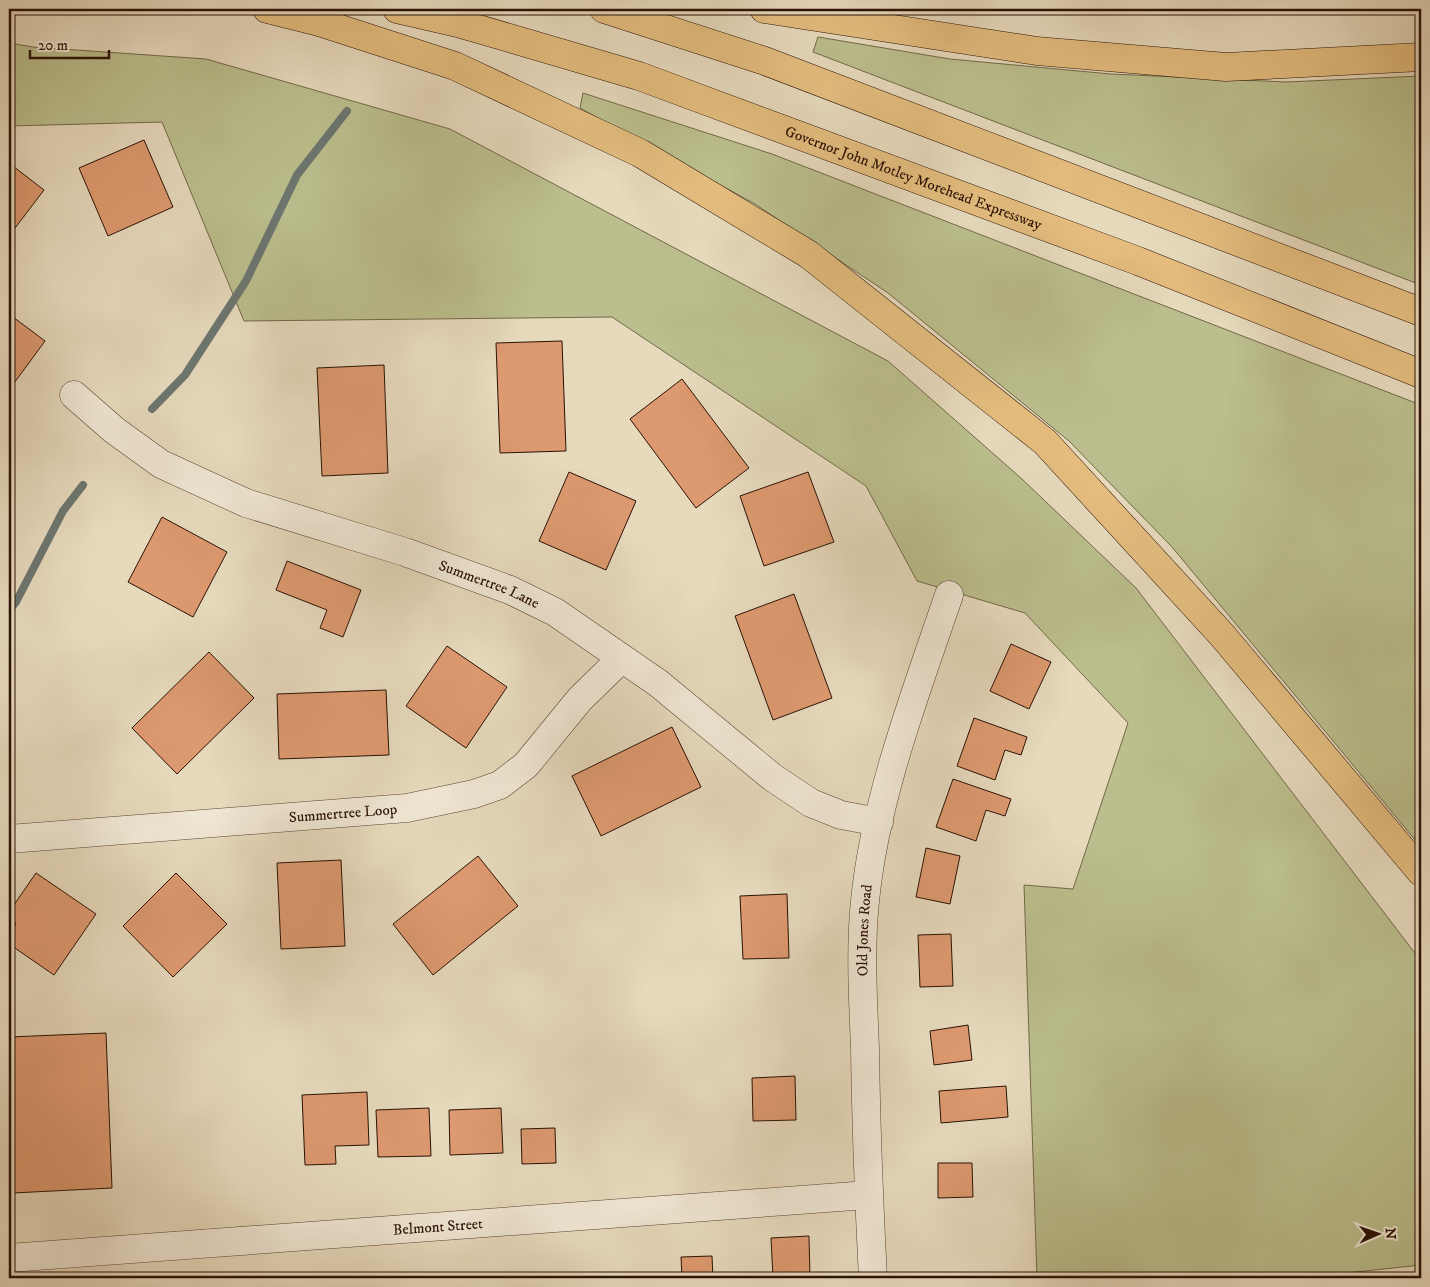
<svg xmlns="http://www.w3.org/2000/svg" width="1430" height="1287" viewBox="0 0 1430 1287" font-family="'IM FELL DW Pica',serif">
<rect width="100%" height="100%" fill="#e6d9bc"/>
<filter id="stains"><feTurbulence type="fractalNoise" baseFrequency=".004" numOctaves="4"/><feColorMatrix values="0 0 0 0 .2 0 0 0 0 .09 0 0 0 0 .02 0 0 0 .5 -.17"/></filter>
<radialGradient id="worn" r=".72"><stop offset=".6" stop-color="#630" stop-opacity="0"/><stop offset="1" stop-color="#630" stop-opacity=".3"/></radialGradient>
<path fill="#bbbe8d" stroke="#726849" d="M818,37L950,59L1111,74L1286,82L1421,76V285L813,52Z
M9,43L33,47L206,59L450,129L888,361L1022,479L1136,588L1421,961V1265L1300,1278H1037L1024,885L1073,889L1128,723L1025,613L917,581L866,486L612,317L244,321L162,122L9,126Z
M583,93L772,154L1421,405V847L1172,547L1069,441L888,293L755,204L580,108Z"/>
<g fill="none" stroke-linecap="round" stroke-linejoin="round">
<path stroke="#6c7670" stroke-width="8" d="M152,409L185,375L246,281L297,175L347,111
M9,610L16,602L63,511L83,485"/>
</g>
<path fill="#dd996f" stroke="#2a1105" d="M144,140L173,207L108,236L79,168Z
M9,163L44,190L9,236Z
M9,314L45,341L9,390Z
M562,341L566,451L500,453L496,343Z
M384,365L388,473L322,476L317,368Z
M682,379L749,468L696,508L630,419Z
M569,472L636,501L606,570L539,541Z
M808,472L834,542L764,566L740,496Z
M162,517L227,552L193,617L128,582Z
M287,561L361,590L343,637L320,628L327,610L276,590Z
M794,594L832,698L773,720L735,616Z
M1011,644L1051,662L1029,709L990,691Z
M447,646L507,687L466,748L406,706Z
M209,652L254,698L177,774L132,728Z
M386,690L389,755L279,759L277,694Z
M974,718L1027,737L1021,755L1005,750L995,780L957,766Z
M672,727L701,787L601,836L572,776Z
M953,779L1011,799L1005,816L986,810L976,841L936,827Z
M926,848L960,856L950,904L916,897Z
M478,856L518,906L433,975L393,924Z
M341,860L345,946L281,949L277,863Z
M36,873L96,914L54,975L9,944V935L16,924L9,919V912Z
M176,873L227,924L173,977L123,926Z
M787,894L789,958L743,959L740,896Z
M951,934L953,986L920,987L918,935Z
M968,1025L972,1060L934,1065L930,1031Z
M106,1033L112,1188L13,1193L9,1106V1037Z
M795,1076L796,1120L753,1121L752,1078Z
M1006,1086L1008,1117L941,1123L939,1091Z
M367,1092L369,1145L335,1146L336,1164L305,1165L302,1095Z
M429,1108L431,1156L378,1157L376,1110Z
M501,1108L503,1153L450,1155L449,1110Z
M555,1128L556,1163L522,1164L521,1129Z
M938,1163H972L973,1197L938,1198Z
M809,1236L810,1278H773L771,1238Z
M712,1256L713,1278H682L681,1257Z"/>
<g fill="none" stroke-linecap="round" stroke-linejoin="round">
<g stroke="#594333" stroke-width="29">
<g id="minor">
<path id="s1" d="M74,395L114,430L161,464L246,503L405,552L510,590L555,612L658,683L772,777L811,803L841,815L879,822"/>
<path id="s2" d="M9,839L407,808L474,794L500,785L526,765L580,699L621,659"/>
<path id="s3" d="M9,1258L868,1195"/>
<path id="s4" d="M873,1278C869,1201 866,1125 865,1048C863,999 860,949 865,901C875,798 916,692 949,595"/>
</g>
</g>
<g stroke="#2a1105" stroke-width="29">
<g id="highway">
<path d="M267,9L319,22L455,66L640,153L808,254L1045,442L1222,635L1421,872"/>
<path id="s5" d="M397,9L458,23L639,76L1138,261L1421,374"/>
<path d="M604,9L765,61L1421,312"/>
<path d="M764,9L1037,51L1226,67L1421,57"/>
</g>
</g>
<use href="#minor" stroke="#efe6d3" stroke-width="28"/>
<use href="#highway" stroke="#e3bc7e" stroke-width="28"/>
</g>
<g text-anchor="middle" stroke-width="4" stroke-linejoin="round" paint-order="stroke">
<g font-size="15" fill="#2a1105" stroke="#efe6d3">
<text dy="5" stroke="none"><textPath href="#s5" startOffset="544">Governor John Motley Morehead Expressway</textPath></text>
<text dy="5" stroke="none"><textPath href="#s1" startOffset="461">Summertree Lane</textPath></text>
<text dy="5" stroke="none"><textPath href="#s2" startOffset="335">Summertree Loop</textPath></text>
<text dy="5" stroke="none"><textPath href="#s4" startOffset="348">Old Jones Road</textPath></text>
<text dy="5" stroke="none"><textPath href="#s3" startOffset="430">Belmont Street</textPath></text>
</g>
</g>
<rect width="1430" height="1287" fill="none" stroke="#e6d9bc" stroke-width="30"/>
<rect x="10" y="10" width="1410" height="1267" fill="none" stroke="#2a1105" stroke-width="2.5"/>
<rect x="15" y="15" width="1400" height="1257" fill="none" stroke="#2a1105"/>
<g transform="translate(1378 1234) rotate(88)" stroke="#efe6d3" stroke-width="4" paint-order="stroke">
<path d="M0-4L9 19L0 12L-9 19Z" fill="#2a1105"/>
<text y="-8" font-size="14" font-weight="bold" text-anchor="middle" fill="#2a1105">N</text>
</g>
<path d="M30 50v8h79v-8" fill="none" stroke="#2a1105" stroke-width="2.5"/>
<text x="38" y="50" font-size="15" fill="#2a1105" stroke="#efe6d3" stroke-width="4" paint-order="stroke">20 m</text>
<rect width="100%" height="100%" filter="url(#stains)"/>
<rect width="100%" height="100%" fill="url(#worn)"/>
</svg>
